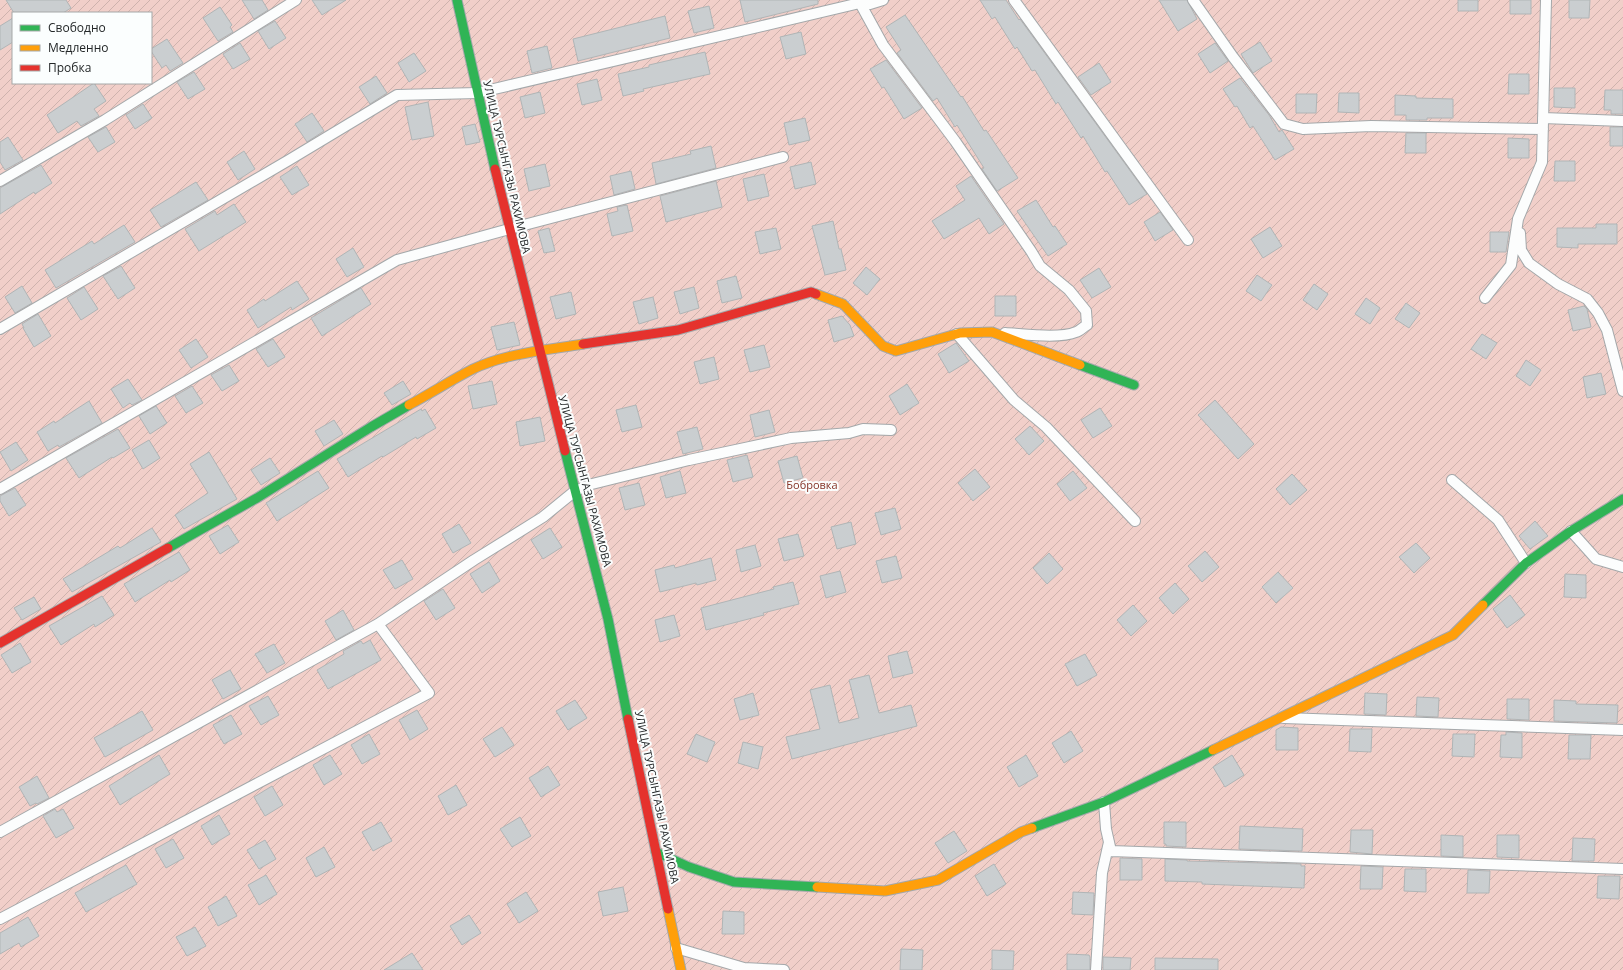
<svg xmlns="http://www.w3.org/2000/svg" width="1623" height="970" viewBox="0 0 1623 970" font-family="'Open Sans',sans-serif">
<defs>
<pattern id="garden-furrows" width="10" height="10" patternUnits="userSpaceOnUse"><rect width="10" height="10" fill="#f1cfc9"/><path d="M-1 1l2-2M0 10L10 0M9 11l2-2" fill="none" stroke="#ceb2ad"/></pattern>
</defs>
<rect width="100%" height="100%" fill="#eaf0f2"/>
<path fill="url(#garden-furrows)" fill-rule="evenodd" d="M0,0H1623V970H0ZM13,13H151V83H13Z"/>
<path fill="#caced0" stroke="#b0b5b6" d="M6,0H66L71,8L63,13H14Z
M242,0H262L268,10L254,19Z
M312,0H346L322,15Z
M740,0H818V4L745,22Z
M980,0H1006L1019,20L1020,19L1147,194L1129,205L1107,171L1105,172L1083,136L1081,138L1058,102L1056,104L1035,70L1032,71L1017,47L1015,49L995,17L992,19Z
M1159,0H1187L1197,19L1178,31Z
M1458,0H1478V11H1458Z
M1510,0H1531V14H1510Z
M1569,0H1590L1589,18H1569Z
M709,6L714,28L694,33L688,11Z
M220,7L232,25L230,27L233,32L218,41L203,18Z
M905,15L961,97L962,96L984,131L986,130L1018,178L997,191L982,169L984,168L957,125L955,127L937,98L933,101L897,53L901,50L886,27Z
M665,16L670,38L578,61L573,39Z
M13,18V42L0,50V26Z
M275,21L286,38L269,49L258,31Z
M801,32L806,54L786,59L780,37Z
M167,39L183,63L170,71L166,65L162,68L151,51V49Z
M1260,42L1272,61L1253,73L1241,54Z
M240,43L250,59L233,69L223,54Z
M1215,43L1228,61L1210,73L1198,54Z
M547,46L552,68L532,73L527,51Z
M705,52L710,74L643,89L644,91L623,96L618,74L649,67V65Z
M414,53L426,71L409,82L398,63Z
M886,60L922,108L904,119L884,87L882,88L870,69Z
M1099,63L1111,82L1091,95L1078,77Z
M194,72L205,89L188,99L177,82Z
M1509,74H1529V94H1508Z
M376,76L387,93L370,104L359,87Z
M1240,78L1269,115L1279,132L1282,130L1294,149L1275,160L1253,126L1250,128L1237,106L1235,107L1223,89Z
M597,79L602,100L582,105L577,84Z
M94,83L106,101L94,109L99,116L81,126L77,121L58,133L47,115Z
M1554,88H1575V108L1554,107Z
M1605,90H1623V114H1611V110H1604Z
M540,92L545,113L525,118L520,97Z
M1339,93H1359V113L1338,112Z
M1296,94H1317L1316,113H1296Z
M1395,95L1416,96V98L1453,99V118H1427V120H1406V115H1395Z
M428,102L434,136L412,140L405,107Z
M143,104L152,118L135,129L126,115Z
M312,113L324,131L307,142L295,124Z
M805,118L810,140L789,145L784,123Z
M475,124L480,142L466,145L462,127Z
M106,127L115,142L98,152L88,137Z
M1610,127H1623V146H1610Z
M1406,133H1426V153H1405Z
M8,137L23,160L5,170L0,162V142Z
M1508,138L1529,139V158H1508Z
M711,146L716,168L656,184L652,163L691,154L690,151Z
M244,151L255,169L238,180L227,162Z
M1555,161H1575V181H1554Z
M811,162L816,184L795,189L790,167Z
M545,164L550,186L529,191L524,169Z
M41,165L52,183L35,194L34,192L0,214V188Z
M297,166L309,185L292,195L280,177Z
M631,171L635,189L614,195L610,176Z
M764,174L769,196L748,201L743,179Z
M971,176L1004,224L989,234L979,218L944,239L932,221L965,200L956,186Z
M716,181L722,207L666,222L660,196Z
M196,182L208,200L161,227L150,210Z
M1036,200L1053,227L1055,226L1067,244L1048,256L1017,211Z
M234,204L246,222L199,251L185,229L215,211L217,215Z
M627,205L633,231L612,236L607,214L618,211L617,207Z
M1160,212L1173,230L1155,241L1144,222Z
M833,221L839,249H841L846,270L825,275L812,226Z
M1596,224H1617V244H1578V248L1557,247V228H1596Z
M124,225L135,242L56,288L45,270L92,241L94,244Z
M1270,227L1282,246L1263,258L1251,239Z
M549,228L555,251L544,253L538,231Z
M776,228L781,249L760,254L755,232Z
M1490,232H1509L1506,252H1490Z
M353,248L364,267L347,277L336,259Z
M121,266L135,288L118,299L103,276Z
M866,267L880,279L867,295L853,283Z
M1099,268L1111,287L1092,298L1080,280Z
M1257,275L1272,285L1261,301L1246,291Z
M736,276L742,298L722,303L717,281Z
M297,281L309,299L292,310L291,307L258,328L247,310L264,299L265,301Z
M1314,284L1328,294L1317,310L1303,300Z
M22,286L32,303L15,313L5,297Z
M84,287L98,309L81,320L67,298Z
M694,287L699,308L680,314L674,292Z
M361,288L371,304L322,336L311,318Z
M571,292L576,314L556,319L550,297Z
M995,296H1016V316H995Z
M653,297L658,318L639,324L633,302Z
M1366,298L1380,308L1370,324L1355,314Z
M1406,303L1420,313L1409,328L1395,319Z
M1584,306L1587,309L1591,327L1573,331L1568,310Z
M38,314L51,336L34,347L23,328H24L22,324Z
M842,316L850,325L854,336L834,342L828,320Z
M514,322L520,345L497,350L491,327Z
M1482,334L1497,343L1486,359L1471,349Z
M196,339L208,357L191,368L179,350Z
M273,339L285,357L268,367L256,349Z
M956,343L969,361L949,373L938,354Z
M764,345L770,367L750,372L744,350Z
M714,357L719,379L700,384L694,362Z
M1526,360L1541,370L1530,386L1516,376Z
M229,365L239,381L222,391L211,375Z
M1601,373L1606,394L1587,398L1583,377Z
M128,379L142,400L132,405L130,403L123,408L111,389Z
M403,381L411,394L392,405L384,393Z
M492,381L497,404L473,409L468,386Z
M907,384L919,403L900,415L889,396Z
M192,386L203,403L186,413L175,396Z
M1215,400L1254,444L1238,459L1198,415Z
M89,401L102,423L59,447L58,445L48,451L37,432L54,421L55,423Z
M636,405L642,427L622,432L616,410Z
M156,406L167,423L150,434L139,416Z
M1100,408L1112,426L1093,438L1081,420Z
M421,409L422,411L425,409L436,428L417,439L416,437L383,457L382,456L348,477L337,459Z
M769,410L775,432L755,437L750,415Z
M540,417L545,441L520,446L516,422Z
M334,420L343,434L324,446L315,431Z
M1030,426L1044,441L1029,455L1015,439Z
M697,427L703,449L683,454L677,432Z
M118,429L130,448L113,458L112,457L79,478L66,458Z
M149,440L160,458L143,469L132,450Z
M16,442L28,460L11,471L0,452Z
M209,452L237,499L184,529L175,515L208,493L190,464Z
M747,455L753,477L733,482L727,460Z
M797,456L803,478L784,483L778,461Z
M270,458L280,473L261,485L251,470Z
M975,469L990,487L973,501L958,483Z
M318,471L329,488L277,521L266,503Z
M680,471L686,493L666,498L660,477Z
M1073,471L1087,488L1070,501L1057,484Z
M1292,474L1307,490L1290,505L1276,489Z
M639,483L645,505L625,510L619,488Z
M15,488L26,505L9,516L0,501V496Z
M895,508L901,529L881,535L875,513Z
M1535,521L1548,536L1530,549L1519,536Z
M851,522L856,544L837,549L831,527Z
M459,524L471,543L453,553L442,534Z
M228,525L239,542L220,554L209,536Z
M152,528L161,542L72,592L63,579L118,546L120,548Z
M550,528L562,547L543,559L531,540Z
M798,534L804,556L784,561L778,539Z
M1416,543L1430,558L1414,573L1399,557Z
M755,545L761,566L741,572L736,550Z
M1205,551L1219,567L1202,582L1188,566Z
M179,552L190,570L171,582L170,580L135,602L124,584Z
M1049,553L1063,569L1047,584L1033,568Z
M896,556L902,578L882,583L876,561Z
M711,558L716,580L697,585L696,583L660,592L655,570L674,565L675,568Z
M402,560L413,579L395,589L383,570Z
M489,562L500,581L482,593L470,574Z
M840,571L846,592L826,598L820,576Z
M1278,572L1293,588L1276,603L1262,587Z
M1565,574L1586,575V598L1564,597Z
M793,582L799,604L763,613L764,615L706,630L701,608L774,589L773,587Z
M1175,583L1189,599L1173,614L1159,598Z
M443,589L455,608L436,620L424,601Z
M1510,595L1525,615L1507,628L1493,609Z
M102,596L114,615L95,627L94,624L61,645L49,626Z
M34,597L41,609L22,620L14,608Z
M1133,605L1147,621L1131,636L1117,620Z
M343,610L354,630L336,640L325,621Z
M674,615L680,636L660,642L655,620Z
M370,640L381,660L328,689L317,670L344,654L343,651L361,641L363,644Z
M20,643L31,662L12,673L1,655Z
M274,644L285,663L267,673L255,654Z
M907,651L913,673L893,678L888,656Z
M1085,654L1097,675L1077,686L1065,664Z
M230,670L241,689L223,699L212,680Z
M869,675L879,713L911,705L917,726L792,759L786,737L820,729L810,690L830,685L839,723L859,718L849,680Z
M753,693L759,715L740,720L734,699Z
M1365,693L1387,694L1386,715L1364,714Z
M268,696L279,715L261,725L249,706Z
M1417,697L1439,698L1438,717L1416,716Z
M1507,699H1529V720L1507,719Z
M575,700L587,718L568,730L556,711Z
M1554,700L1576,701V704L1618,705L1617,723L1554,721Z
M417,710L428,729L410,740L399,720Z
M142,711L153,730L105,757L94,738Z
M231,715L242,734L224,744L213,725Z
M502,727L514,745L495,757L483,739Z
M1281,727L1298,728V750H1276V730Z
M1350,729H1372L1371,752L1349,751Z
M1071,731L1083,751L1064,763L1052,743Z
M1506,732L1522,733V758L1500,757L1501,735H1506Z
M369,734L380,754L362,764L351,745Z
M696,734L715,742L707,762L687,754Z
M1453,734H1475L1474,757L1452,756Z
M1569,735H1591L1590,759H1568Z
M743,742L763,747L758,769L738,763Z
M159,755L170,774L120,805L109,786Z
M330,755L342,774L324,785L313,765Z
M1026,755L1038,776L1019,787L1007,767Z
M1232,755L1244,775L1225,787L1213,767Z
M548,766L560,785L541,797L529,778Z
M37,776L49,798L37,804L36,803L30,806L19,787Z
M456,785L467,805L448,815L438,796Z
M272,786L283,805L265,816L254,797Z
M55,809L57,812L63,809L74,828L56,838L43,816Z
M219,815L230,834L212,845L201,826Z
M520,817L531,836L512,847L500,829Z
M381,822L392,841L373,851L362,832Z
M1164,822H1186V847L1166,846V844H1164Z
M1240,826L1303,829L1302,851L1239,849Z
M1351,830H1373L1372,854L1350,852Z
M954,831L967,851L948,863L935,843Z
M1441,835L1463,836V857L1441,856Z
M1497,835H1519V858L1497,857Z
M1573,838L1595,839L1594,861H1572Z
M173,839L184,858L166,868L155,849Z
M265,840L276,859L259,869L247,850Z
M324,847L335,867L316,877L306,858Z
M1120,858L1142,859V880H1120Z
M1165,859L1187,860V861L1301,864V866H1305L1304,888L1202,884V882L1165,881Z
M994,864L1006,884L987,896L975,876Z
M126,865L137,884L86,912L75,893Z
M1361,866L1383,867L1382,889H1360Z
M1405,869H1426V892L1404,891Z
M1468,870L1490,871L1489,893H1467Z
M266,875L277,894L259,905L248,885Z
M1598,876H1620L1619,899L1597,898Z
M623,887L628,911L603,916L598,892Z
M526,892L538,911L519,923L507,904Z
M1073,892L1094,893L1093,915L1072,914Z
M226,896L237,916L218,926L208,907Z
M723,911L744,912V934H722Z
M469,915L481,933L462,945L450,926Z
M28,917L39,936L21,947L19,943L0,954V933Z
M195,927L206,946L187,956L176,937Z
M901,949L923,950L922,970H900Z
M992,950L1014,951L1013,970H992Z
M412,953L423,970H384Z
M1067,954L1089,955L1090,957V970H1067Z
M1103,957L1131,958L1130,970H1103Z
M1155,958L1218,959V970H1155Z"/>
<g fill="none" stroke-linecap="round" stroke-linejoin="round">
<g stroke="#a4a8aa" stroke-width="12">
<path id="street" d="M1014,0L1188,240
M1193,0L1233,57L1284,124L1303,129L1371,126L1543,129
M860,3L883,45L955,141L1031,251L1040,266L1069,290L1086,311L1087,325C1083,327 1080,331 1076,332C1060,339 1024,334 1005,333
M1543,118L1623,121
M0,181L105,120L296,0
M1520,233L1521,250L1529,263L1558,284L1587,299L1598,313L1607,330L1623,391
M1485,298L1511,265L1518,219L1542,162L1546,0
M0,329L289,160L397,95L477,93L860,3L870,4L883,0
M957,334L1014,400L1046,427L1135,521
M1452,480L1498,520L1526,563
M0,489L397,260L509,229L783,157
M1571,531L1596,559L1623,567
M1284,718L1623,730
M1104,802L1106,829L1111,851L1623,869
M0,832L378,624L474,560L543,517L575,491L592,484L689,460L791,438L849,433L863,429L891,430
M0,919L429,693L378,624
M676,948L744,968L784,970
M1096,970L1102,873L1109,842"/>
</g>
<g stroke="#a4a8aa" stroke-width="11">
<path id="fast" d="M457,0L495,169
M1080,365L1134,385
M565,451L608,619L628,719
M168,548L257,498L371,427L409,405
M1483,605L1526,563L1571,531L1623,499
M1032,828L1104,802L1213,750
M656,852L689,867L734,882L817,887"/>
</g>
<g stroke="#a4a8aa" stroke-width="11">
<path id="slow" d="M816,294L843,304L883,346L896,351L960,333L992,332L1080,365
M409,405C430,394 451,380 473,369C507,353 547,350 583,344
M1213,750L1453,635L1483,605
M817,887L885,891L938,880L1021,832L1032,828
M668,909L681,970"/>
</g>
<g stroke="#a4a8aa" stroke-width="11">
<path id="jam" d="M495,169L565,451
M583,344L678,330L811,292L816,294
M0,643L168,548
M628,719L668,909"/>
</g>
<use href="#street" stroke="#fcfdfd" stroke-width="10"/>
<use href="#fast" stroke="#30b455" stroke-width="9"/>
<use href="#slow" stroke="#ff9f0a" stroke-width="9"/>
<use href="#jam" stroke="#e5322d" stroke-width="9"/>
</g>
<g text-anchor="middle" stroke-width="4" stroke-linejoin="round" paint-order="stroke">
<g font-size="11" fill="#232728" stroke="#fbfefe">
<text transform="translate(507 167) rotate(77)" y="4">УЛИЦА ТУРСЫНГАЗЫ РАХИМОВА</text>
<text transform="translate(585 481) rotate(75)" y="4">УЛИЦА ТУРСЫНГАЗЫ РАХИМОВА</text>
<text transform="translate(657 797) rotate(78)" y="4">УЛИЦА ТУРСЫНГАЗЫ РАХИМОВА</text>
</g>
<g font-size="11" fill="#853326" stroke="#fbfefe">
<text x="812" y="489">Бобровка</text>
</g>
</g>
<rect x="12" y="12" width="140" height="72" fill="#fbfefe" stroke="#a5a8a8"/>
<rect x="20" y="25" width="20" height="6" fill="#30b455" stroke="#a5a8a8"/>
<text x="48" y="32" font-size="12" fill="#232728">Свободно</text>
<rect x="20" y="45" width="20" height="6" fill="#ff9f0a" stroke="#a5a8a8"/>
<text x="48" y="52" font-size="12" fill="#232728">Медленно</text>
<rect x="20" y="65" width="20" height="6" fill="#e5322d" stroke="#a5a8a8"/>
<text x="48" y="72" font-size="12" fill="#232728">Пробка</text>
</svg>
